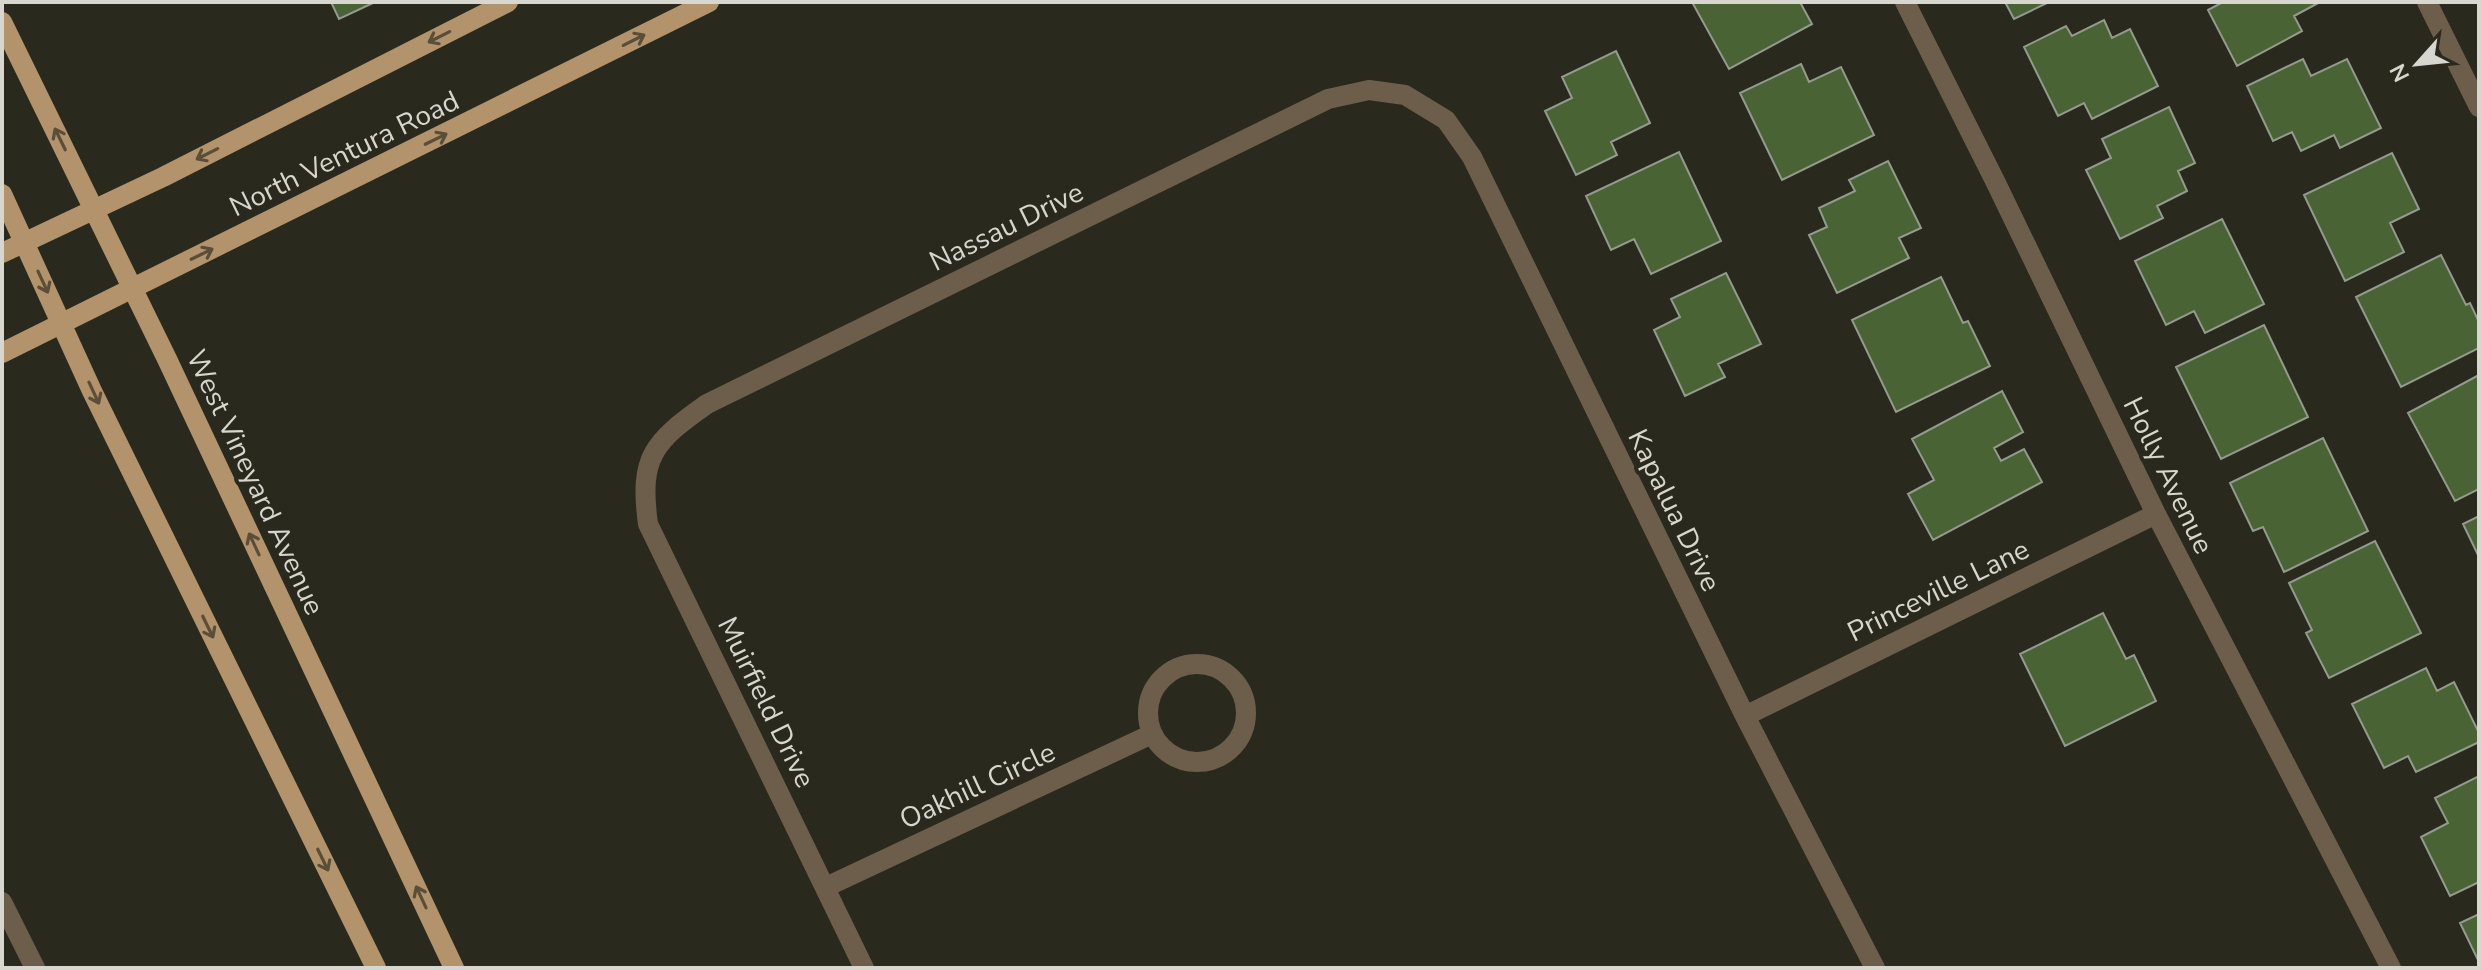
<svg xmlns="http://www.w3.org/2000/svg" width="2481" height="970" viewBox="0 0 2481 970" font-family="'Nunito Sans',sans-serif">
<rect width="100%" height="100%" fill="#2a291e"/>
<path fill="#496334" stroke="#939b8e" stroke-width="2" d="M331,2H375L339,19Z
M1692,2H1800L1812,24L1729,69Z
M2005,2H2049L2014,19Z
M2223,2H2320L2294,16L2302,31L2237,66L2208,10Z
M2104,20L2112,38L2130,29L2158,86L2092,119L2084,103L2058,116L2024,47L2066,26L2072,36Z
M1616,51L1650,123L1611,142L1617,155L1576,175L1545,111L1572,98L1562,77Z
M2303,59L2311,76L2347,59L2381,128L2340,148L2334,135L2301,151L2292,132L2273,141L2247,86Z
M1801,64L1809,82L1841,67L1874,135L1782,180L1740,93Z
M2169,107L2195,163L2178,171L2187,191L2157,206L2163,218L2120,239L2086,170L2111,158L2102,139Z
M1679,152L1721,241L1651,274L1634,239L1611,250L1586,196Z
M2392,153L2419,209L2390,223L2404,252L2345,281L2304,195Z
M1888,161L1921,228L1899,238L1909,258L1837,293L1809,235L1827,227L1819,208L1855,191L1849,180Z
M2222,219L2264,304L2205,333L2194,311L2166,325L2135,261Z
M2441,255L2466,305L2470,303L2479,322V348L2401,387L2356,297Z
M1726,273L1761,344L1718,364L1725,377L1685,396L1654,330L1680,317L1671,299Z
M1941,277L1963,323L1968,321L1990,366L1896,412L1852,320Z
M2264,325L2308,417L2221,459L2176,367Z
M2479,375V489L2455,501L2408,413Z
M2002,391L2023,432L1994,448L2001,461L2024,449L2042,482L1933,540L1908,494L1934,480L1912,439Z
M2323,438L2368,531L2284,572L2263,527L2253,531L2230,483Z
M2479,516V557L2463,524Z
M2375,541L2421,633L2329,678L2306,633L2312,630L2289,583Z
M2103,613L2126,659L2134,655L2156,701L2065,746L2020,654Z
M2426,668L2437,691L2454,682L2479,733V742L2416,772L2408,756L2384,768L2352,704Z
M2479,776V882L2450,896L2421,837L2448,823L2435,798Z
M2479,914V962L2460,923Z"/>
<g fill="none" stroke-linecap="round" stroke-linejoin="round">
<path stroke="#6d5e4b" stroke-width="20" d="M1905,2L1996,183L2156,514L2391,968
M2427,2L2479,107
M1148 713a49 49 0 1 1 98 0a49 49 0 1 1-98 0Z
M1745,716L2156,514
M826,887L1152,734
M2,902L35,968
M864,968L648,524C639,457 653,442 707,404L1328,99L1369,90L1405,95L1446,120L1472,157L1745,716L1875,968"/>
<path stroke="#b2936b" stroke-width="20" d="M2,22L167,359L454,968
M2,194L92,391L376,968
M2,253L163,177L508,2
M2,353L709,2"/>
</g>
<defs><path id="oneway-shaft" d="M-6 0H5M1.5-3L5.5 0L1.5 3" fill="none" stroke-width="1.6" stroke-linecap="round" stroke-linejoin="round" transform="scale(2)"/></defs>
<g stroke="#5a4e39">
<use href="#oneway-shaft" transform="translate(439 37) rotate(153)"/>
<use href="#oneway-shaft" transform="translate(634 40) rotate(-27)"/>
<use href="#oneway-shaft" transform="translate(60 139) rotate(-116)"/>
<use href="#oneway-shaft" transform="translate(436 139) rotate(-26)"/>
<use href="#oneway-shaft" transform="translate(207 154) rotate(153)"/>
<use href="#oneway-shaft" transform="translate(202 254) rotate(-26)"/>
<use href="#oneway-shaft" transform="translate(43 282) rotate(65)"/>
<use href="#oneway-shaft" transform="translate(94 393) rotate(65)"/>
<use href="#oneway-shaft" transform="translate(254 544) rotate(-115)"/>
<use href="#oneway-shaft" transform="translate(208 627) rotate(64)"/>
<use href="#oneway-shaft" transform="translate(323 860) rotate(64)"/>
<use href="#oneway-shaft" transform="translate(421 897) rotate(-115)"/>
</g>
<g text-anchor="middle" stroke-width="8" stroke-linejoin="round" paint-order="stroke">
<g font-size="28" fill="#d7d6cf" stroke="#2a291e">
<text transform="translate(344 153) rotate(-26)" y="10">North Ventura Road</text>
<text transform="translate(1006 226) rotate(-26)" y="10">Nassau Drive</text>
<text transform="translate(2169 475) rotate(64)" y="10">Holly Avenue</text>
<text transform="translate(256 482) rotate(65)" y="10">West Vineyard Avenue</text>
<text transform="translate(1675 510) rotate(64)" y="10">Kapalua Drive</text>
<text transform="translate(1938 590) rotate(-26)" y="10">Princeville Lane</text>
<text transform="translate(767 702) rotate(64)" y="10">Muirfield Drive</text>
<text transform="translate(977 785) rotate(-25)" y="10">Oakhill Circle</text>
</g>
</g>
<rect width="2481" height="970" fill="none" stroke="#d7d6cf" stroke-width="8"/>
<g transform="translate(2417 64) rotate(243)" stroke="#2a291e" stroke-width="6" paint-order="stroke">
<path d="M0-6L14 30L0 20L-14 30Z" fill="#d7d6cf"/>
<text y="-12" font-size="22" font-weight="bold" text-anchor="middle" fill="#d7d6cf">N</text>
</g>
</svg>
